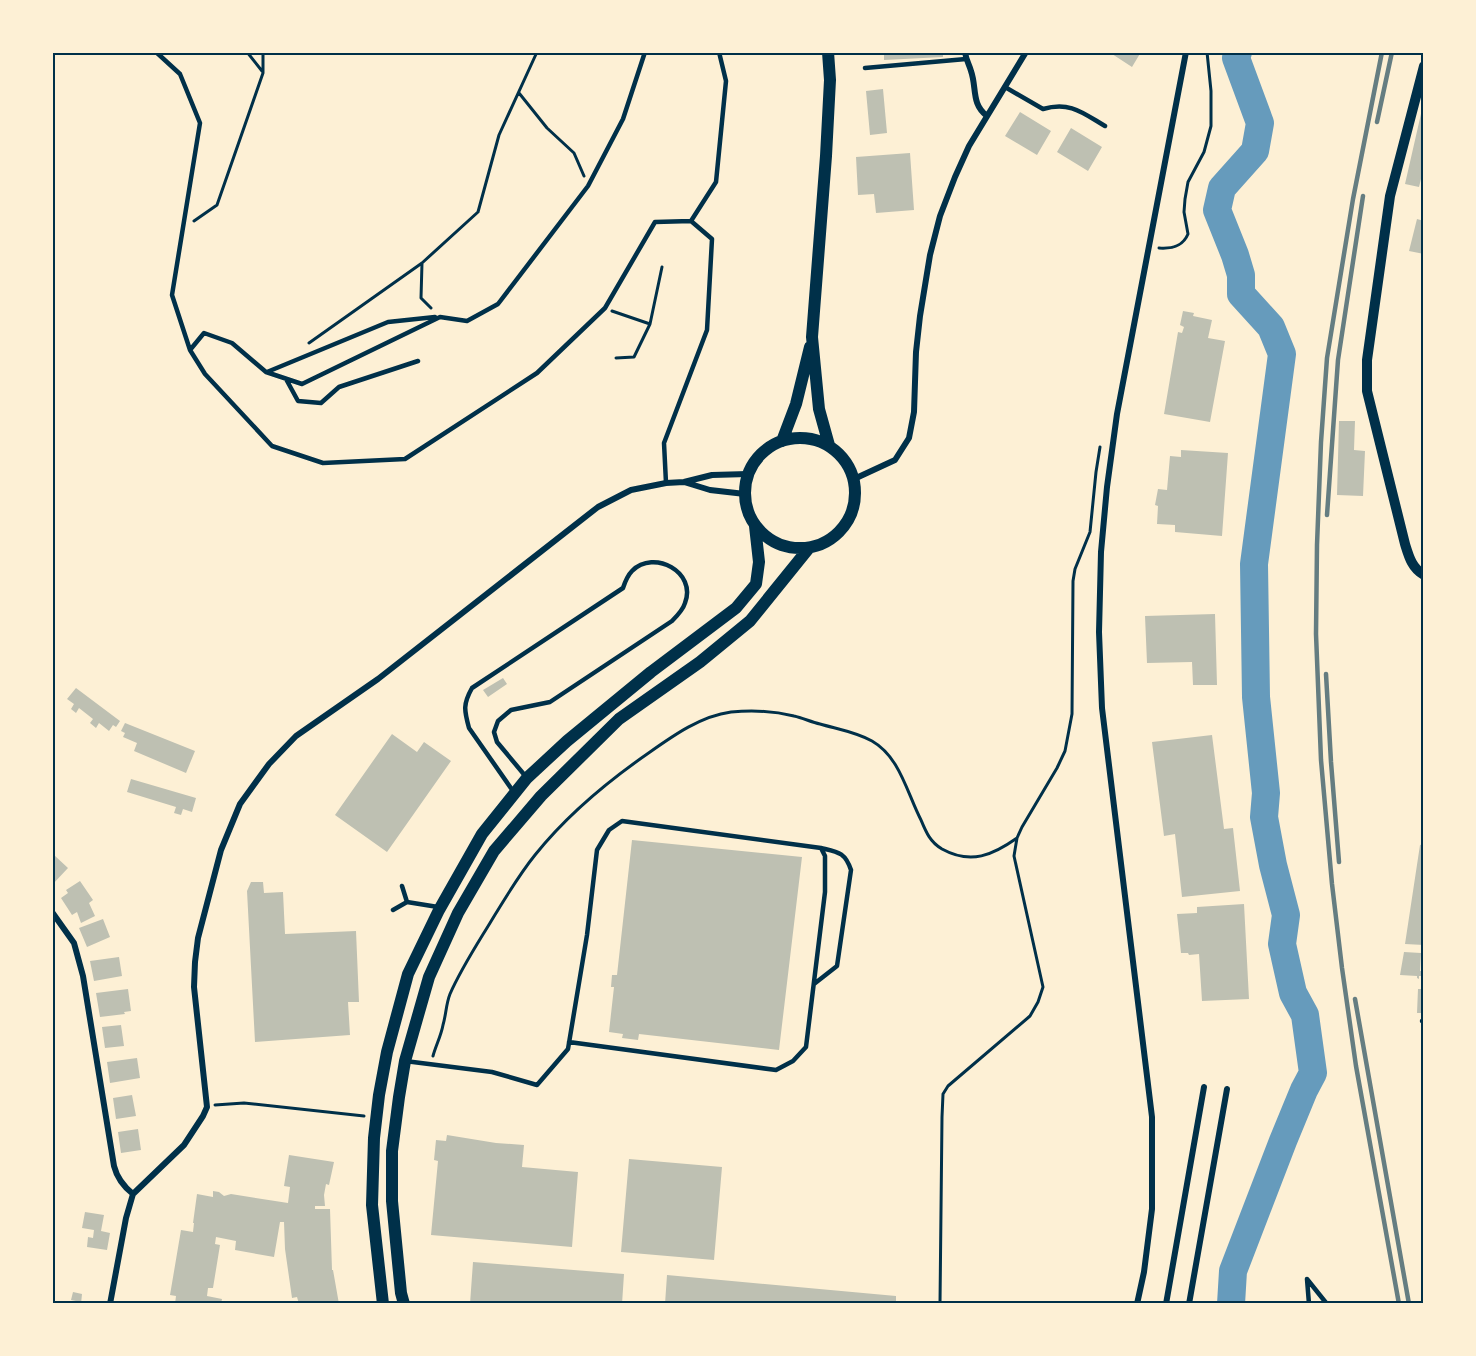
<svg xmlns="http://www.w3.org/2000/svg" width="1476" height="1356" viewBox="0 0 1476 1356" font-family="Lato,sans-serif">
<rect width="100%" height="100%" fill="#fdf0d5"/>
<g fill="none" stroke-linecap="round" stroke-linejoin="round">
<path stroke="#669bbc" stroke-width="28" d="M1231,1304L1233,1271L1283,1141L1304,1090L1313,1073L1305,1015L1293,993L1282,944L1286,915L1273,865L1264,817L1266,793L1256,697L1254,564L1282,354L1271,327L1241,294V275L1235,255L1217,210L1222,188L1255,151L1260,123L1236,58L1238,52"/>
</g>
<path fill="#bec0b2" d="M884,52H943V57L884,60Z
M1109,52H1141L1132,67Z
M883,89L887,133L870,135L866,91Z
M1423,105L1424,167L1419,187L1405,184Z
M1020,112L1051,131L1037,155L1005,136Z
M1071,128L1102,147L1088,171L1057,152Z
M910,153L914,210L876,213L874,194L858,195L856,157Z
M1417,219L1424,221V254L1409,251Z
M1183,311L1194,313L1193,316L1212,320L1208,338L1225,341L1210,422L1164,414L1178,332L1182,333L1184,327L1180,325Z
M1339,421H1355L1354,450L1365,451L1363,496L1337,495Z
M1181,450L1228,453L1222,536L1175,532V525L1157,524L1158,506L1155,505L1158,489L1167,490L1170,456L1181,457Z
M1215,614L1217,685H1193L1192,662L1147,663L1145,616Z
M503,678L507,684L488,697L483,690Z
M76,688L120,721L116,727L113,725L109,731L99,723L96,728L90,723L93,719L79,708L76,713L71,709L74,704L67,699Z
M125,723L195,751L186,773L134,751L137,743L123,737L125,733L121,731Z
M392,734L417,752L424,742L451,761L387,852L335,815Z
M1212,735L1224,829L1233,828L1240,891L1182,897L1175,834L1164,836L1152,742Z
M131,779L196,798L192,812L183,809L181,815L174,813L176,807L127,792Z
M632,840L802,857L779,1050L639,1034L638,1040L622,1038L623,1034L609,1032L614,987H611L612,975H617Z
M1424,844V945L1405,944L1420,845Z
M54,855L68,868L52,885V856Z
M80,881L93,900L89,903L95,916L81,923L77,912L72,915L61,898L68,893L66,890Z
M251,882H263L264,893L283,892L285,934L356,931L359,1002H348L350,1035L255,1042L247,891Z
M1244,904L1249,999L1202,1001L1199,954L1189,955L1188,953H1181L1177,914L1197,913V907Z
M103,919L110,937L87,947L79,928Z
M1404,952L1421,953L1420,971H1423L1422,976H1419V979L1417,978V976L1400,975Z
M119,957L122,976L94,981L90,961Z
M128,989L131,1011L124,1012L125,1014L100,1017L96,993Z
M1418,989H1424V1013H1417Z
M121,1025L124,1046L105,1048L102,1027Z
M137,1058L140,1078L110,1083L107,1062Z
M132,1095L136,1116L116,1119L113,1098Z
M138,1129L141,1150L121,1153L118,1132Z
M447,1135L496,1143L524,1145L522,1167L578,1172L572,1247L431,1235L438,1161L434,1160L436,1140L446,1141Z
M289,1155L334,1162L329,1185L326,1184L324,1195L325,1206H315V1209H330L332,1270H333L339,1304H299L297,1297L292,1298L285,1249L284,1222H280L274,1257L235,1250L236,1241L216,1237L215,1244L220,1245L213,1288H208L207,1296L222,1299L221,1304H175L176,1296L170,1295L181,1230L193,1232L194,1223H193L197,1194L213,1197V1191L219,1192L224,1196L231,1194L288,1203L290,1187L284,1186Z
M629,1159L722,1167L714,1260L621,1252Z
M85,1212L104,1215L101,1231L110,1233L107,1250L87,1247L88,1237L93,1238L94,1230L82,1228Z
M473,1262L624,1274L622,1304H470Z
M667,1275L896,1296V1304H665Z
M73,1292L82,1294L81,1304H76V1301L71,1300Z"/>
<g fill="none" stroke-linecap="round" stroke-linejoin="round">
<path stroke="#003049" stroke-width="3" d="M247,52L262,71
M519,93L547,128L574,153L584,176
M194,221L217,205L263,73V52
M1159,248C1173,249 1183,246 1188,234L1184,212L1185,199L1188,182L1204,152L1211,126V91L1207,52
M422,263L421,298L431,308
M612,311L650,324
M309,343L422,263L478,212L499,135L537,52
M616,358L634,357L650,324L662,267
M433,1056C436,1045 441,1036 443,1025C446,1015 446,1004 450,994C461,969 476,946 490,923C504,900 518,876 535,855C567,815 608,781 650,752C674,735 701,716 731,712C752,710 774,711 794,716C803,718 811,722 820,724C837,729 856,732 872,741C900,757 907,793 921,820C926,832 930,842 942,849C971,865 993,855 1017,838
M215,1105L244,1103L364,1116
M940,1304L942,1117L943,1094L948,1086L1030,1016L1038,1002L1043,987L1014,856L1017,838L1022,827L1057,768L1065,751L1072,714L1073,581L1075,569L1090,532L1096,472L1100,447"/>
<path stroke="#003049" stroke-width="4.5" d="M156,52L180,74L200,123L172,295L190,350L205,374L272,446L323,463L405,459L537,373L605,308L655,222L691,221L712,239L707,330L664,443L666,483
M865,68L966,59
M1005,87L1043,109C1070,101 1083,113 1105,126
M691,221L716,182L726,81L719,52
M190,350L204,333L232,343L266,372L302,384L440,317L467,321L498,304L588,186L623,119L645,52
M267,372L388,322L435,317
M286,379L298,401L321,403L339,387L418,361
M513,791L469,728C464,710 463,704 472,688L623,588C625,582 628,575 632,571C654,549 697,572 685,603C683,610 677,616 672,621L550,702L511,710L498,721L494,732L497,742L527,778
M402,886L407,902
M393,910L407,902L438,907
M814,984L837,966L851,870C845,852 838,852 821,848
M1422,1021H1424
M405,1061L492,1072L537,1085L568,1049L587,935L597,850L609,830L622,821L821,848L825,856V892L806,1047L793,1061L776,1070L569,1042
M1309,1304L1307,1279L1327,1304"/>
<path stroke="#003049" stroke-width="6" d="M965,52C966,60 969,64 971,71C977,88 971,104 987,116
M854,479L895,460L909,438L914,412L916,352L920,316L930,255L940,216L955,177L969,146L1026,52
M684,482L710,490L745,494
M52,912L74,943L83,976L114,1166C117,1178 123,1186 133,1194
M110,1304L126,1218L133,1194L184,1145L203,1116L207,1107L194,987L195,962L198,938L221,850L240,804L269,764L296,736L378,679L598,507L631,490L666,483L684,482L712,475L748,474
M1137,1304L1144,1272L1152,1209V1117L1102,708L1099,632L1101,552L1107,487L1117,414L1186,52
M1166,1304L1204,1087
M1189,1304L1227,1089"/>
<path stroke="#003049" stroke-width="10" d="M1424,66L1390,196L1367,360V391L1405,544C1409,557 1412,568 1424,575"/>
<path stroke="#003049" stroke-width="12" d="M828,52L830,80L826,156L812,337L819,409L829,445
M745 493a55 55 0 1 1 110 0a55 55 0 1 1-110 0Z
M782,441L796,404L810,347
M383,1304L372,1205L374,1138L379,1095L387,1052L408,974L439,910L482,834L527,778L567,741L651,672L736,608L756,584L759,562L755,526
M404,1304L401,1293L392,1201V1151L399,1097L405,1061L429,977L458,913L494,851L541,796L619,719L700,662L750,621L809,548"/>
<path stroke="#657d81" stroke-width="4.5" d="M1382,52L1353,199L1327,358L1321,442L1317,545L1316,634L1321,760L1332,884L1342,968L1356,1066L1399,1304
M1377,122L1392,52
M1327,515L1338,360L1363,196
M1326,674L1331,762L1339,862
M1355,999L1409,1304"/>
</g>
<rect width="1476" height="1356" fill="none" stroke="#fdf0d5" stroke-width="108"/>
<rect x="54" y="54" width="1368" height="1248" fill="none" stroke="#003049" stroke-width="2"/>
</svg>
